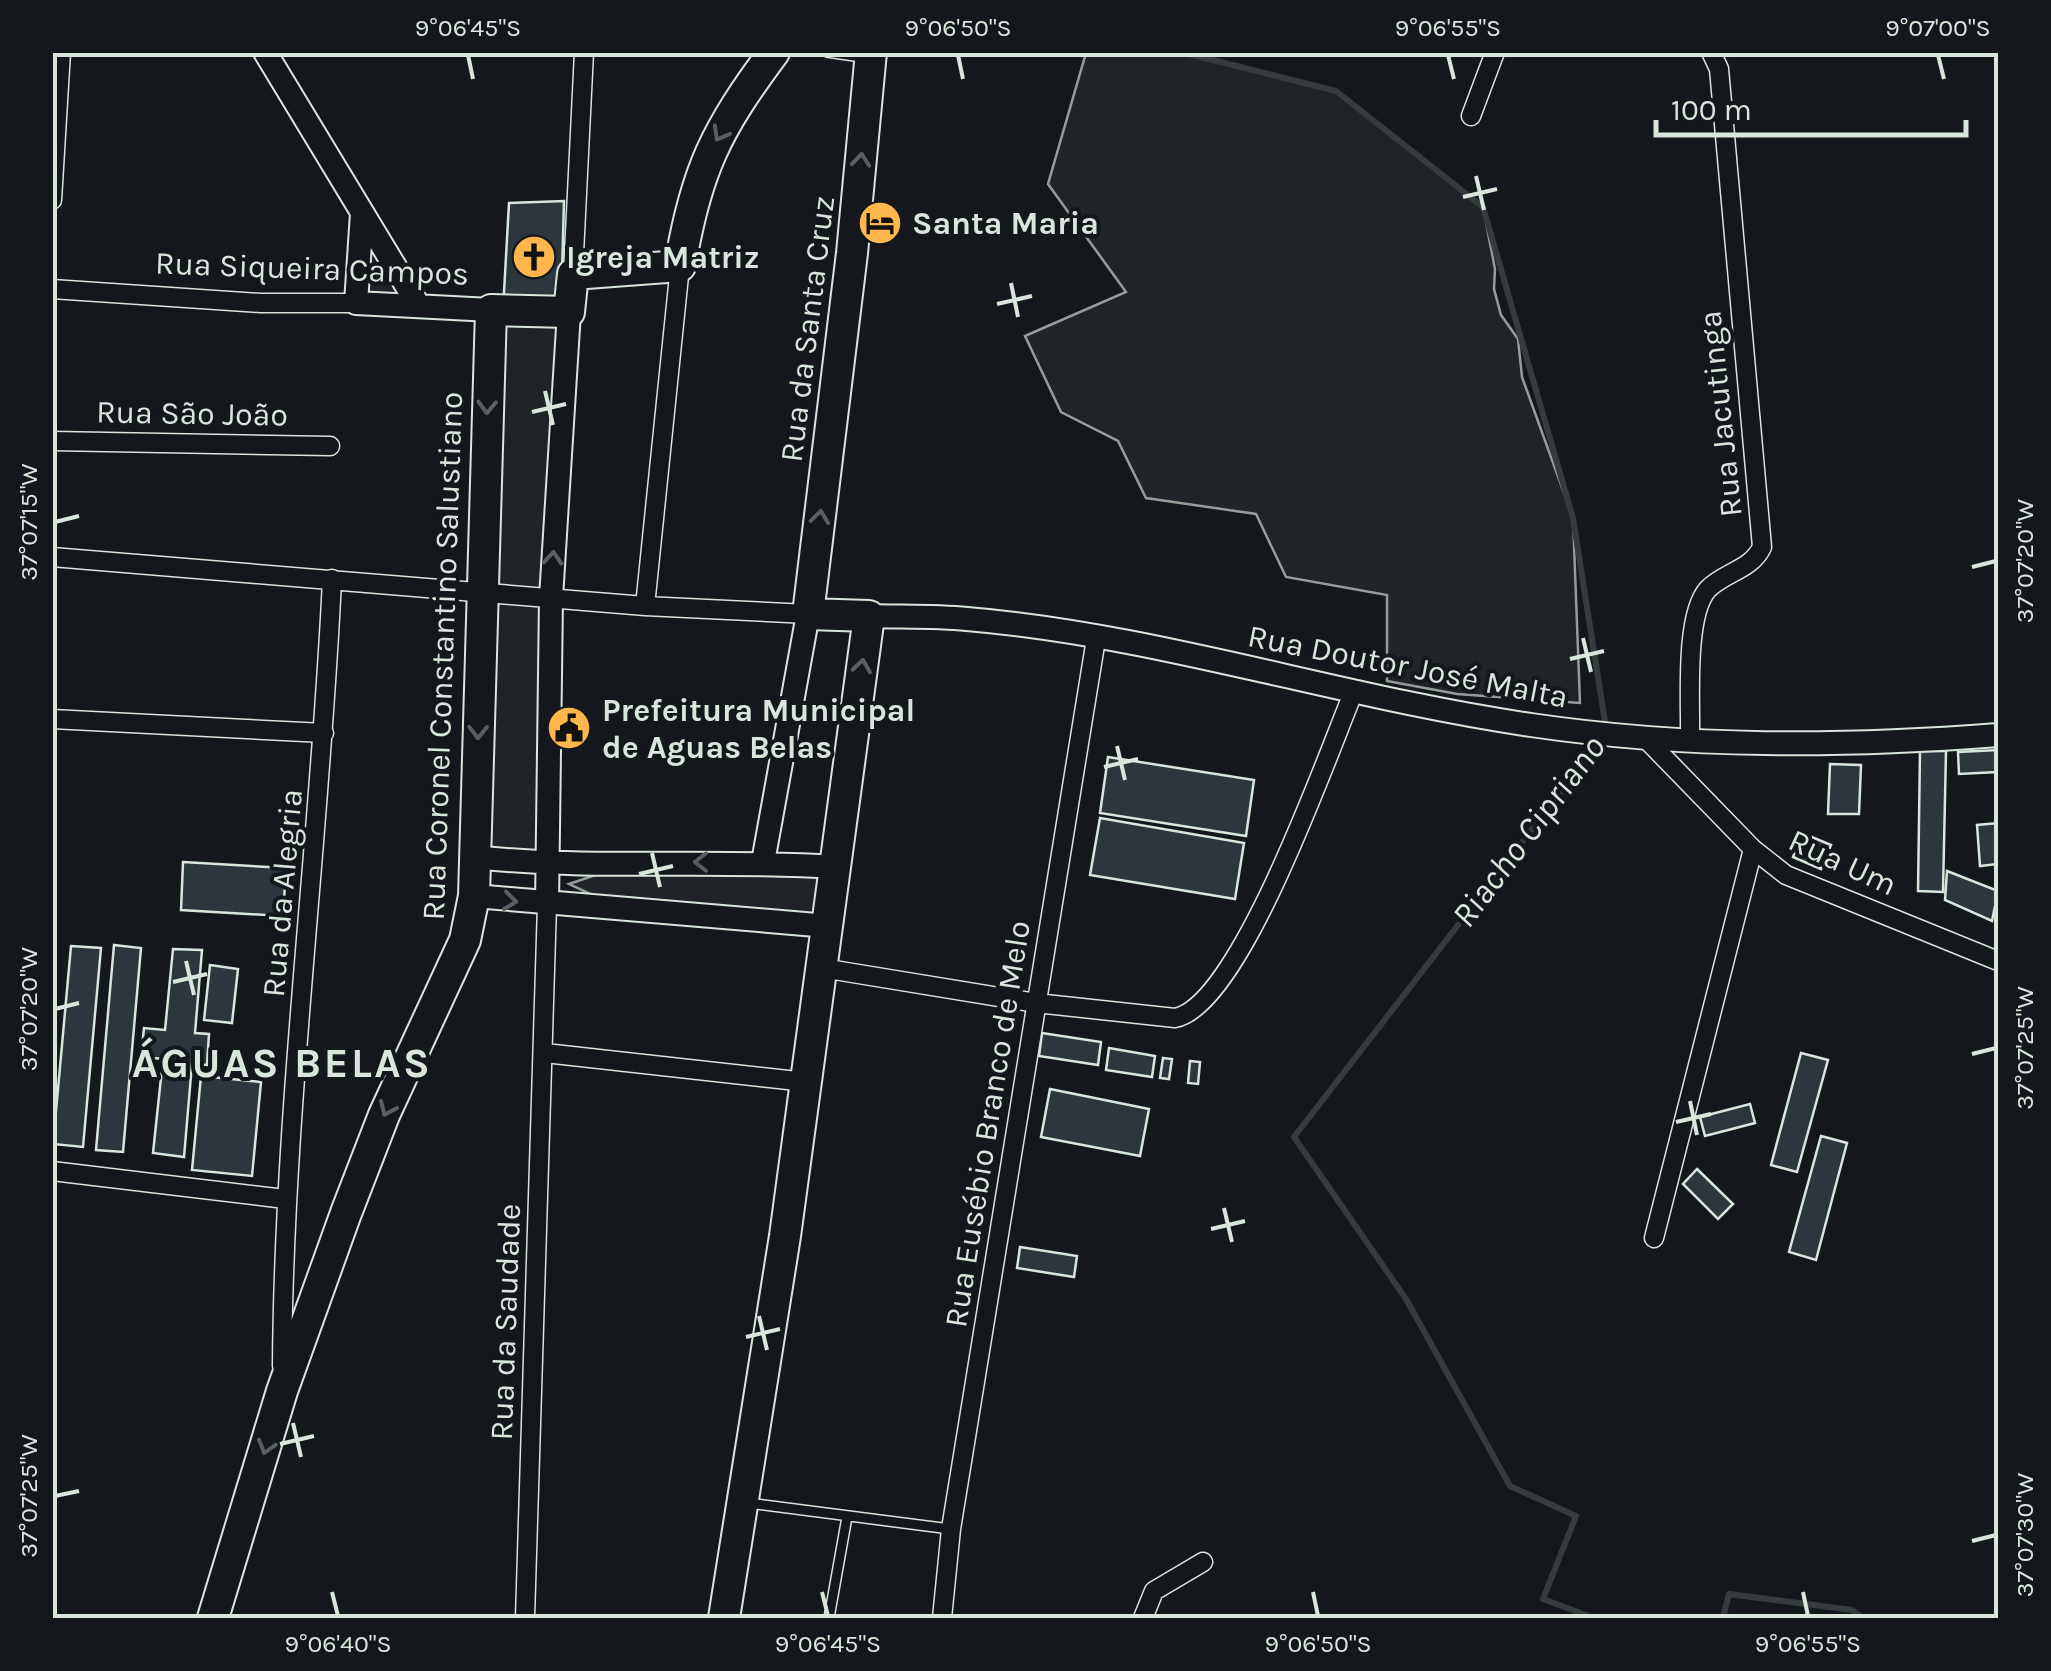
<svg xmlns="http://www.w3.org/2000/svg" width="2051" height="1671" viewBox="0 0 2051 1671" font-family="Karla,sans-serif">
<rect width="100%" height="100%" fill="#14181c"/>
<path fill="#202428" stroke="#939e99" stroke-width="2.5" d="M1086,53H1181L1336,91L1483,207L1495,269L1494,289L1501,315L1518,339L1522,377L1573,518L1580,703L1457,694L1387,681V595L1286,577L1256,514L1146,498L1118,441L1061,412L1025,336L1126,292L1048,184Z
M366,231L408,299L363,298Z
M496,315L563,316L545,592L487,587Z
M483,594L546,603L542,859L481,853Z
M613,869L826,873L820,919L609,903L569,884Z"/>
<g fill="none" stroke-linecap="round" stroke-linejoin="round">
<path stroke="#363b3e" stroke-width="6" d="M1181,52L1336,91L1483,207L1573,518L1606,728
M1594,1618L1543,1599L1576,1516L1510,1486L1406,1299L1294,1137L1602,739
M1723,1618L1729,1594L1852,1610L1863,1618"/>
</g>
<path fill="#2c363c" stroke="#d8e6dc" stroke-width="2.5" d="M564,201L561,312L503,310L509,203Z
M1998,750V772L1959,774L1958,752Z
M1920,751H1946L1943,892L1918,891Z
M1108,757L1254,780L1246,836L1100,813Z
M1830,764L1861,765L1859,814H1828Z
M1100,818L1244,843L1235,899L1090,875Z
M1998,823V864L1980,866L1977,825Z
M1802,833L1831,845L1821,869L1793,857Z
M183,862L286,868L283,916L181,910Z
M1947,871L1998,891L1992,921L1945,900Z
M114,945L141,948L123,1152L96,1150Z
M71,946L101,948L83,1147L53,1144Z
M173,949L202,950L195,1033L209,1034L207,1065L192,1064L184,1157L153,1153L163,1059L141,1057L144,1028L165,1030Z
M210,965L238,969L232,1023L204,1020Z
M1042,1033L1101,1042L1098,1065L1039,1056Z
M1109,1048L1155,1056L1152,1077L1106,1070Z
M1801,1053L1828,1060L1797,1172L1771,1165Z
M1163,1058L1172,1059L1169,1079L1160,1078Z
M1190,1061L1200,1062L1198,1084L1188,1083Z
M201,1076L261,1082L252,1176L192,1170Z
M1050,1089L1149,1109L1140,1156L1041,1137Z
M1750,1104L1755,1123L1705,1136L1700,1117Z
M1821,1136L1847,1143L1816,1260L1789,1252Z
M1697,1169L1733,1204L1718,1219L1683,1184Z
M1020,1247L1077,1256L1074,1277L1017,1268Z"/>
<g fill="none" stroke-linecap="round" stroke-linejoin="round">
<g stroke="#d8e6dc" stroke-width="12">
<path id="service" d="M827,52L868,58
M748,1503L950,1529
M829,1618L847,1517"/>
</g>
<g stroke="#d8e6dc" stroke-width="21">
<path id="minor" d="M1471,116L1495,52
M52,200L61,52
M573,274L584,52
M52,289L261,303H356
M52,441L330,446
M52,557L645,606L808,614
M645,606L680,266
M52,719L324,733
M1645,738L1753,849L1786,875L1998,961
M1690,741C1691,704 1684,615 1708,589C1725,572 1751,570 1762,547L1719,69L1711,52
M822,968L1036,1003L1175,1018C1240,1006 1327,755 1354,691
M545,1053L806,1082
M52,1171L285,1199
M1654,1238L1753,849
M282,1366C284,1103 320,841 332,579
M525,1618L547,905
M942,1618L951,1529L1096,639
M1143,1618L1154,1591L1203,1562"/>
</g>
<g stroke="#d8e6dc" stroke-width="26">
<path id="tertiary" d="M265,52L417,303
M362,213L356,303L491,310
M869,616C902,617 935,616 967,619C1158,635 1343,698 1531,725C1687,748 1842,747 1998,735
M474,857C593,870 713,859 834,867
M763,862L808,614
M474,896L828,926
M547,905L551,598L569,312"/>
</g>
<g stroke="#d8e6dc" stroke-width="34">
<path id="primary" d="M213,1618L282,1391L346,1213L384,1115L465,940L474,896L491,310L569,312L573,274L680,266C696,170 716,130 774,52
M724,1618L785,1236L869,616L808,614L852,253L871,52"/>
</g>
<use href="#service" stroke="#14181c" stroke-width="9"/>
<use href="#minor" stroke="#14181c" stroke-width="18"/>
<use href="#tertiary" stroke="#14181c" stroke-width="22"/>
<use href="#primary" stroke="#14181c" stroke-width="30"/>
</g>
<defs><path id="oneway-chevron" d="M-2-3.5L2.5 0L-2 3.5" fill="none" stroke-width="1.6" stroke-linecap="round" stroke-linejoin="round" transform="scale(2.5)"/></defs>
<g stroke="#59605f">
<use href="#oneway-chevron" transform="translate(720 134) rotate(119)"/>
<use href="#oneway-chevron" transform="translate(861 160) rotate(-85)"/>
<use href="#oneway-chevron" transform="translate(487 407) rotate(92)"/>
<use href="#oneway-chevron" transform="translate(820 517) rotate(-83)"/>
<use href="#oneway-chevron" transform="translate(553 558) rotate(-86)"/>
<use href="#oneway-chevron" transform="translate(862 666) rotate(-82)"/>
<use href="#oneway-chevron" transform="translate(478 732) rotate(91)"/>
<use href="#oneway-chevron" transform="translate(701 862) rotate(180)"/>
<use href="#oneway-chevron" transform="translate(510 901) rotate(7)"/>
<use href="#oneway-chevron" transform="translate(387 1109) rotate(114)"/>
<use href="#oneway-chevron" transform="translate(266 1447) rotate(106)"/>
</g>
<path fill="none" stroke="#d8e6dc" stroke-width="4" d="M468,55L473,79M958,55L963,79M1448,55L1454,79M1938,55L1944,79M1476,176L1484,210M1463,197L1497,189M1011,283L1018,317M997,304L1032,296M545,391L553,425M532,412L566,404M55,522L79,516M1972,567L1996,561M1583,638L1591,672M1570,659L1604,651M1117,746L1125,780M1104,767L1138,759M652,853L660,887M639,874L673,866M186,961L194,995M173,982L207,974M55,1009L79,1003M1972,1054L1996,1048M1690,1101L1697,1135M1676,1122L1711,1114M1224,1208L1232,1242M1211,1229L1245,1221M759,1316L767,1350M746,1337L780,1329M293,1423L301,1457M280,1444L314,1436M55,1496L79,1491M1972,1541L1996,1535M332,1592L338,1616M822,1592L828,1616M1313,1592L1318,1616M1803,1592L1808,1616"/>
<defs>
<g id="hotel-disc" transform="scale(2.25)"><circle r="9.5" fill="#ffb74d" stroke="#14181c"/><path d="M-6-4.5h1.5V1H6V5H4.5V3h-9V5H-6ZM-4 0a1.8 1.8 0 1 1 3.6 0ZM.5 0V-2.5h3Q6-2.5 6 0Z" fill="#111"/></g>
<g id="church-disc" transform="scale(2.25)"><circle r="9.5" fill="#ffb74d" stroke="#14181c"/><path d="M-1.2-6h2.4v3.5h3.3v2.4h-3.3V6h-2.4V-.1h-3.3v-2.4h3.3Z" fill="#111"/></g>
<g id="civic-disc" transform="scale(2.25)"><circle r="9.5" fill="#ffb74d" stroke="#14181c"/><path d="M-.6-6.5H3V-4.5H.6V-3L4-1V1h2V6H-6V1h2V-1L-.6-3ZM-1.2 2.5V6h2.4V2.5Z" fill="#111"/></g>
</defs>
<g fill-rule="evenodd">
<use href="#hotel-disc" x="880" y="223"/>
<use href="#church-disc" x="534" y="257"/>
<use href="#civic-disc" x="569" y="728"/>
</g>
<g text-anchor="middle" stroke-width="8" stroke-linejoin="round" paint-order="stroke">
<g font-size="32" font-weight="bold" fill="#d8e6dc" stroke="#14181c" text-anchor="start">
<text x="912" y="234">Santa Maria</text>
<text x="566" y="268">Igreja Matriz</text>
<text x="602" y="721">Prefeitura Municipal<tspan x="602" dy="37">de Aguas Belas</tspan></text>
</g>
<g font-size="32" fill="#d8e6dc" stroke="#14181c">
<text transform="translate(312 268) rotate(2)" y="11">Rua Siqueira Campos</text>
<text transform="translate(807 329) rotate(-83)" y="11">Rua da Santa Cruz</text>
<text transform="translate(192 413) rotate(1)" y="11">Rua São João</text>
<text transform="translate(1720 414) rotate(-96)" y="11">Rua Jacutinga</text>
<text transform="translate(442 656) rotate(-88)" y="11">Rua Coronel Constantino Salustiano</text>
<text transform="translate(1408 666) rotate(11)" y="11">Rua Doutor José Malta</text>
<text transform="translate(1843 862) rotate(25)" y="11">Rua Um</text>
<text transform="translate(282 893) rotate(-85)" y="11">Rua da Alegria</text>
<text transform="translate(987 1124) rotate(-81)" y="11">Rua Eusébio Branco de Melo</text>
<text transform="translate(505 1322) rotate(-88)" y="11">Rua da Saudade</text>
</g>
<g font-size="35" font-style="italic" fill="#d8e6dc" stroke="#14181c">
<text transform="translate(1528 831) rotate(-53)" y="12">Riacho Cipriano</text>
</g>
<g font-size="42" font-weight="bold" letter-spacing="2.5" fill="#d8e6dc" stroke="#14181c">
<text x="282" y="1077">ÁGUAS BELAS</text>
</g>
</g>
<rect width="2051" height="1671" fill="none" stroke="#14181c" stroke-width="110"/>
<path d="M1656 120v15h310v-15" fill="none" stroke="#d8e6dc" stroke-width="5"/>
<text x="1671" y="120" font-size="30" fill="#d8e6dc" stroke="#14181c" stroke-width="8" paint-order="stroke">100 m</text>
<rect x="55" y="55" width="1941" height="1561" fill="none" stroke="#d8e6dc" stroke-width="4"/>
<g font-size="25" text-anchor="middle" fill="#d8e6dc">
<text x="468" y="36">9°06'45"S</text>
<text x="958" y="36">9°06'50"S</text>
<text x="1448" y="36">9°06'55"S</text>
<text x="1938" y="36">9°07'00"S</text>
<text transform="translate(28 522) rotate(-90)" y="9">37°07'15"W</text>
<text transform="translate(2024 561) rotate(-90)" y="9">37°07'20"W</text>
<text transform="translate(28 1009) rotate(-90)" y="9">37°07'20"W</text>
<text transform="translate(2024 1048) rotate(-90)" y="9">37°07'25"W</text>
<text transform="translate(28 1496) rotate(-90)" y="9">37°07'25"W</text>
<text transform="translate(2024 1535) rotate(-90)" y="9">37°07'30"W</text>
<text x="338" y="1652">9°06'40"S</text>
<text x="828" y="1652">9°06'45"S</text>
<text x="1318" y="1652">9°06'50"S</text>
<text x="1808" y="1652">9°06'55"S</text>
</g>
</svg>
